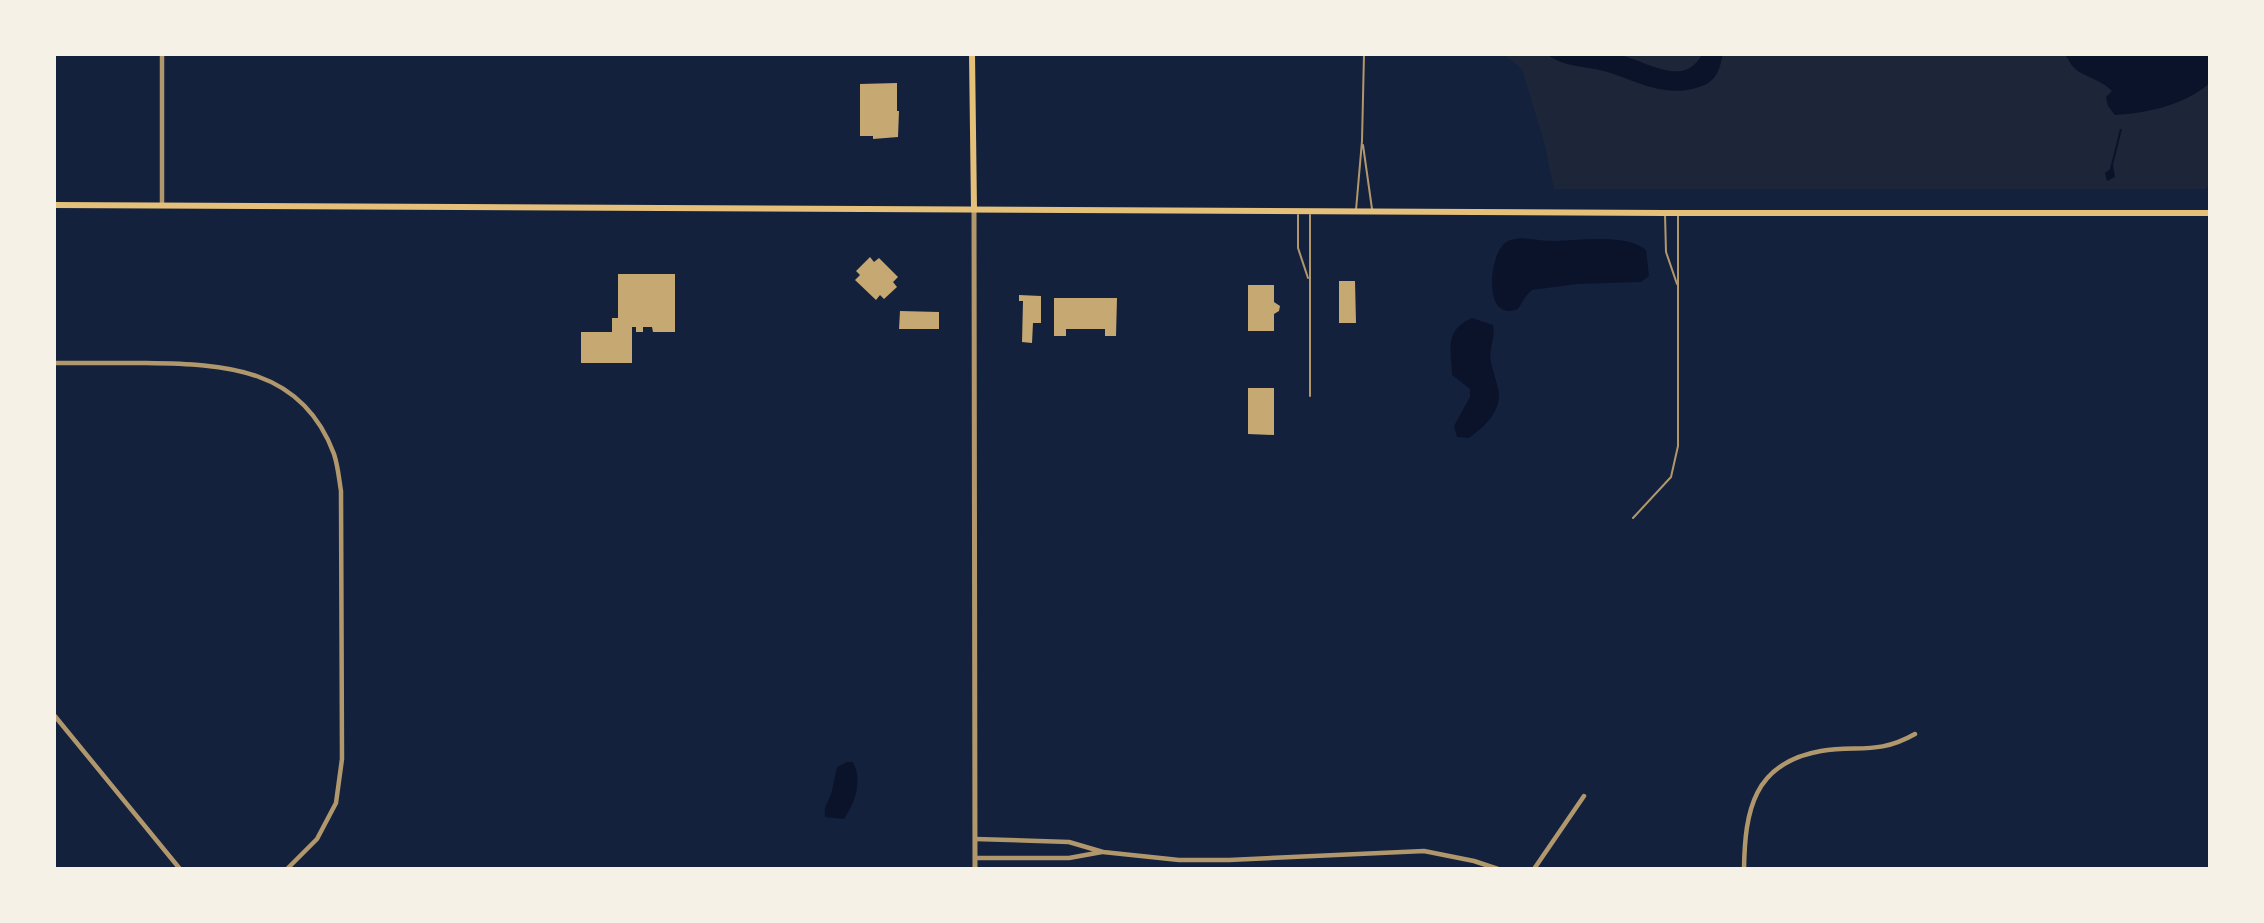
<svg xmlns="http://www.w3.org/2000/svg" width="2264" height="923" viewBox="0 0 2264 923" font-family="'PT Sans',sans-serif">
<rect width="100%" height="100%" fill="#14213d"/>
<path fill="#1d2539" d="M1503,54H2210V185L2205,189H1554L1544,142L1522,69Z"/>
<path fill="#0b132b" d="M1547,54C1569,54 1591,53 1613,54C1641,56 1683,92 1702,54H1723C1721,61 1720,69 1716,75C1712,82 1705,85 1699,87C1665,99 1635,80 1604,71C1585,66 1562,67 1547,54Z
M2065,54H2210V83C2184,105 2149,113 2115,115L2108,106L2106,97L2112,91C2103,82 2091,78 2081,73C2073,69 2069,61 2065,54Z
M2120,129H2122L2113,165L2115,177L2107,181L2105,173L2110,169Z
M1521,238C1531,239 1543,241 1554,241C1578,241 1626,233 1646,250L1649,276L1641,282L1577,284L1532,290L1526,296L1518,309C1482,323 1489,255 1505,243C1509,239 1515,239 1521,238Z
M1472,318L1493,325C1496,338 1488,349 1491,362C1493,373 1498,383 1499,395C1499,414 1483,428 1469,438L1457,437L1454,426L1470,397V389L1452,375C1451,349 1444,330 1472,318Z
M847,762H853C863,780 855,803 844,819L825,817C823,805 830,801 832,790C834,782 835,775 837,767Z"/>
<path fill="#c6a872" d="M897,83V111H899L898,137L873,139V136H860V84Z
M870,257L874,262L879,258L898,277L893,282L897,287L884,299L880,295L876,300L855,280L860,275L856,271Z
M618,274H675V332H653L652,327H643V332H636V327H632V363H581V332H612V318H618Z
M1339,281H1355L1356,323H1339Z
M1248,285H1274V302L1280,306L1279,311L1274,314V331H1248Z
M1019,295L1041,296V323H1033L1032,343L1022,342L1023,301H1019Z
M1054,298H1117L1116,336H1105V329H1066V336H1054Z
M900,311L939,312V329H899Z
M1248,388H1274V435L1248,434Z"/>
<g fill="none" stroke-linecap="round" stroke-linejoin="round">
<path stroke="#b1986c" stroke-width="2" d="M1363,145L1372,209
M1356,210L1362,141L1364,54
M1665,214L1666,252L1677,284
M1298,215V248L1308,278
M1310,215V396
M1633,518L1671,477L1678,446V214"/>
<path stroke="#b1986c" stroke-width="4.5" d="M162,205V54
M54,363C85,363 115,363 146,363C224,364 302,367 334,454C338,466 339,479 341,491L342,759L336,803L317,839L287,869
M54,715L180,869
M975,839L1069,842L1103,852L1179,860H1229L1424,851L1474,861L1498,869
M975,858H1069L1102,852
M1534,869L1584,796
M1744,869C1745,811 1753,763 1821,751C1858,745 1878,755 1915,734"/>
<path stroke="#b1986c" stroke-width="5" d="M974,209L975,869"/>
<path stroke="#e5c07b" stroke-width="6" d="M972,54L974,209
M54,205L1665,213H2210"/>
</g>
<rect width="2264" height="923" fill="none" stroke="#f6f1e7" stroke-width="112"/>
</svg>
